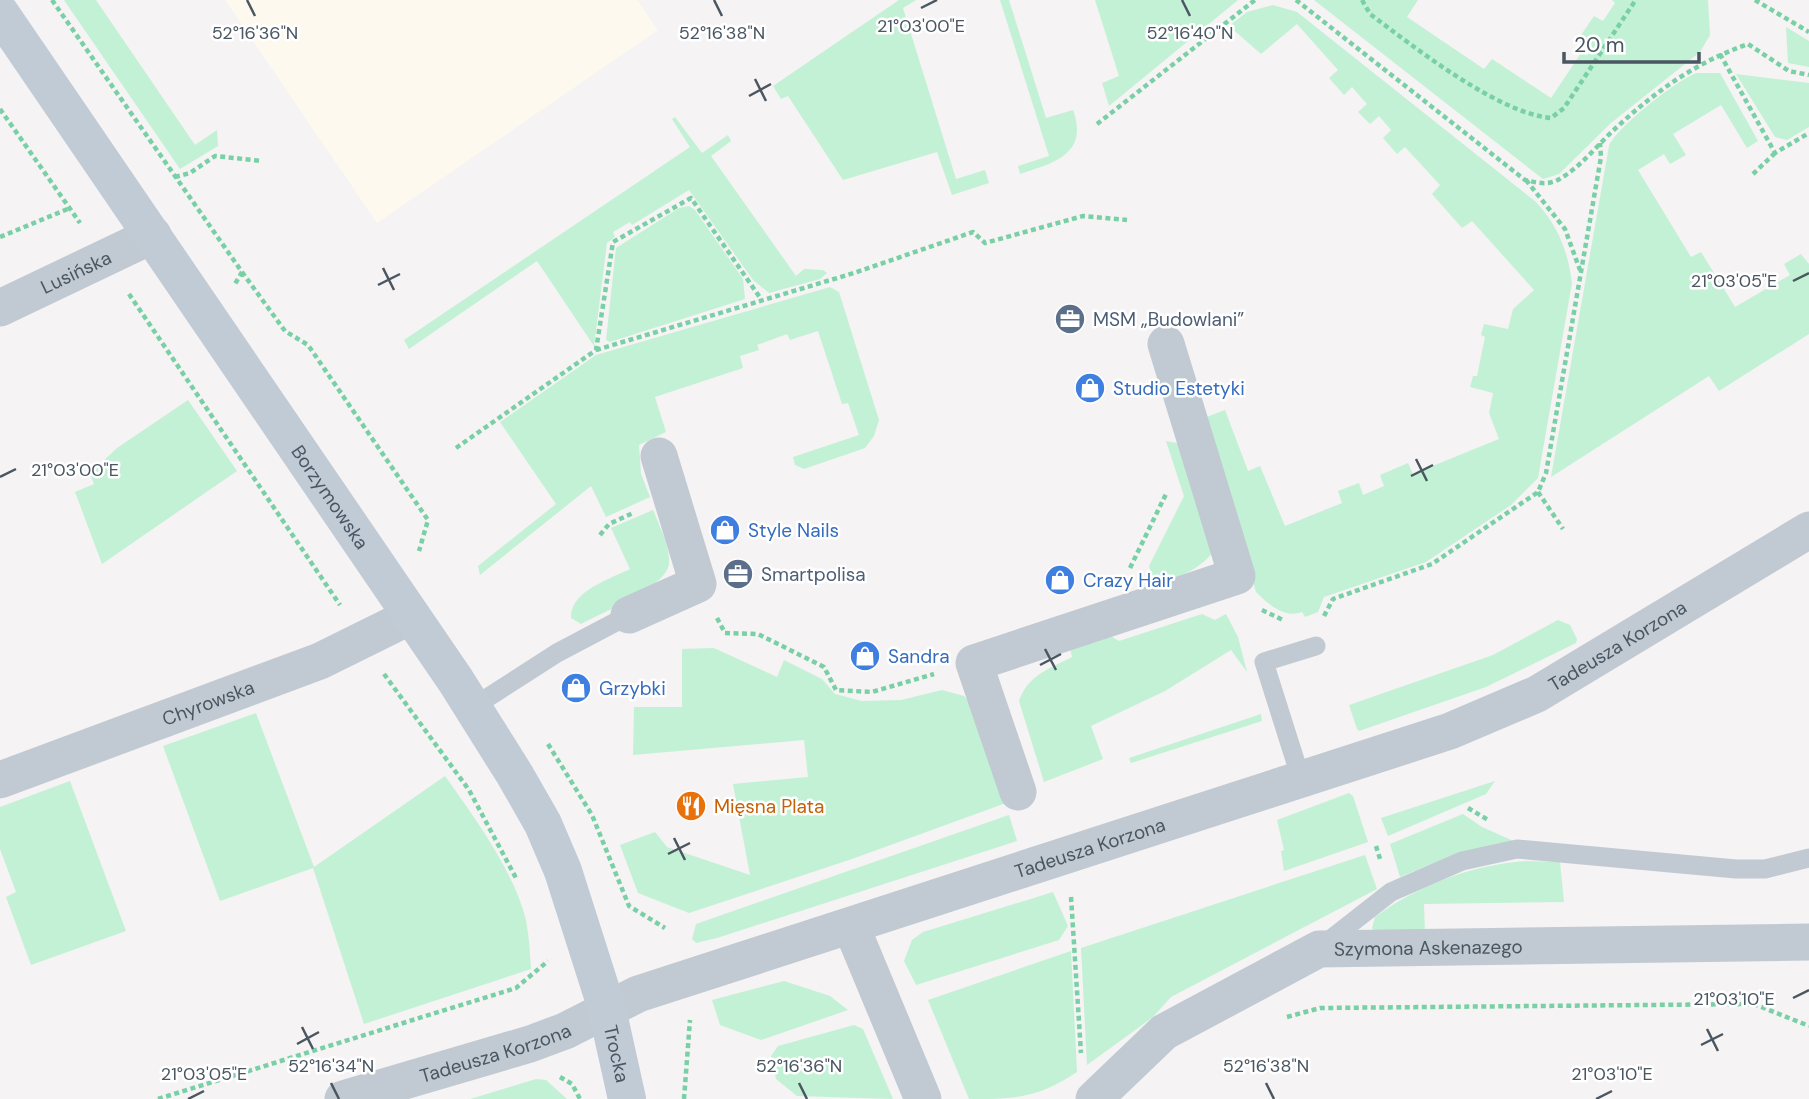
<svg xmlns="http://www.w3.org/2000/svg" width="1809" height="1099" viewBox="0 0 1809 1099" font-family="'DM Sans',sans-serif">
<rect width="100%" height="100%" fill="#f5f3f3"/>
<path fill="#fdf9ef" d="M225,0H637L658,30L377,223Z"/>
<path fill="#c3f1d5" d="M64,0H96L195,145L217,130L218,146L180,169Z
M899,0H916L903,8L956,179L985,170L989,183L952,195L937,152L843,180L788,96L781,99L773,86Z
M1000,0H1009L1046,118L1073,110C1089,154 1054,163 1020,174L1018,166L1049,156Z
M1095,0H1238L1109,106L1102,83L1119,76Z
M1314,0H1418L1407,17L1484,69L1492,59L1551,98L1585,47L1577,41L1594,16L1603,21L1615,3L1612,0H1708L1710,35L1700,52L1611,123L1559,174L1543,179Z
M1273,5L1297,12L1536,202C1558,226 1568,251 1572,283L1538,478L1511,505L1426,562L1324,597L1318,612L1305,617L1302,612C1285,619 1268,604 1256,592L1201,419L1225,410L1248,471L1260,466L1285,526L1342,503L1338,491L1359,483L1363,495L1384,486L1380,475L1408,463L1413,474L1499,439L1489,413L1493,393L1470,387L1473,376H1477L1485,337L1481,335L1484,324L1508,329L1513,309L1534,290L1472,221L1462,228L1432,194L1440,185L1405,147L1397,154L1383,138L1391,130L1379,116L1370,124L1358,112L1367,104L1352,87L1344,95L1329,78L1338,70L1297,24L1261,54L1229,26L1247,12Z
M1786,27L1809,41V67L1788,63Z
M1697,73H1720L1758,141L1747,148L1721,105L1673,134L1686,155L1670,164L1664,154L1638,170L1691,257L1701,252L1735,307L1790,275L1784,264L1801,254L1809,264V334L1719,391L1709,376L1551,477L1609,146C1615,129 1679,78 1697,73Z
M1736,74L1809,83V127L1787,140L1775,137Z
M675,117L702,153L728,135L731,141L711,156L796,276L804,269L823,270L827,273L820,279L769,293L753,280L689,190L632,225L630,222L613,232L615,237L607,243L594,346L537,261L409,349L404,340L690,147L672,119Z
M689,206L695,210L743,279L745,299L610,342L606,340L616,248L679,208Z
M830,287L839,292L879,420L874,436L865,448L804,469L795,465L793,457L859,435L848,403L842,404L818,331L790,340L787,334L757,345L759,350L740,356L743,368L655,397L666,432L639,445L641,474L650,497L606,517L591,486L480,575L478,566L556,504L500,422L596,355Z
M188,400L237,471L102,564L75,492L94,484L88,469L100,464L117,448Z
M1166,441L1183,444L1213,552C1202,567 1171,586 1152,576L1149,566L1184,496Z
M653,510C659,525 670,546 669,563C668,587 601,613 581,624L571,618C570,591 610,579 630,569L611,528Z
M1202,614L1215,620L1226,614L1238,637L1247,672L1231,650L1165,691L1091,726L1103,759L1044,782L1019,701C1028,675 1049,669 1072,657L1070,648L1109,635L1119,641Z
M1558,620L1570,625L1577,639L1576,643L1486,687L1359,731L1357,729L1349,705L1493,655Z
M714,648L777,677L784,660L822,679L835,694L862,701L901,700L942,690L964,696L973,705L1006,803L852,859L689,913L638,893L620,845L655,832L667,847L750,875L733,784L808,777L804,740L633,755L634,707H682V649Z
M256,713L314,867L445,776C474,817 514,871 526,920C529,936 530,953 531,969L364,1024L313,868L220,901L163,746Z
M1261,714L1262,721L1131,763L1129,758Z
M70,781L126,931L31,965L6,897L16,892L0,849V807Z
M1495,781L1486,794L1388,836L1381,818Z
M1349,793L1353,796L1368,842L1284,871L1281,851L1284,850L1277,820Z
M1463,814L1482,827L1518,843L1453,855L1400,877L1390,844Z
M1009,815L1017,841L717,938L696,943L692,939L696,924Z
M1365,855L1377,889L1171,997L1153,1017L1087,1065L1081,948Z
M1525,861L1560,862L1564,902L1424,904L1425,935L1376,933L1372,928L1375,917C1419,885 1472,865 1525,861Z
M1053,892L1068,926L1059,940L916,985L904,961L912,940L923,932Z
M1071,951L1077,1072C1038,1098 1015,1099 969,1099L928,1000Z
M784,981L830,996L848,1010L761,1040L720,1025L712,1000Z
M854,1025L863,1029L893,1099L797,1096L776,1079L771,1056L778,1046Z
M536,1079L546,1080L567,1099H470Z"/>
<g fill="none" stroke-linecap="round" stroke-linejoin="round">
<path stroke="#7ad0a6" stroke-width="4.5" stroke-dasharray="5 3.5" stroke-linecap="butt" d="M52,0L242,272L235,284
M1296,0L1525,180C1538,183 1549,186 1561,178C1582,166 1599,143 1617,127C1657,90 1697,62 1748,44L1789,71L1809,75
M1362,0L1370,14C1413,46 1497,113 1551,118L1564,108L1635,1
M1755,0L1809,32
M1720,54L1775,153L1809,133
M0,109L80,223
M1097,124L1255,0
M1753,174L1775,153
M175,177L190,173L215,156L262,161
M1526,180L1565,229L1580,270
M0,237L70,208
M242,272L285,331L308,345L428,520L419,551
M129,294L340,605
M596,350L854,273L973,232L985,243L1083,216L1127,220
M456,448L596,350L613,242L691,198L761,299
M1538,492L1563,529
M600,535L609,524L633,513
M1130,568L1166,494
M1262,610L1285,621
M1324,616L1333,599L1432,564L1538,492L1546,473L1601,157L1600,143
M717,618L725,633L758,634L824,667L836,690L872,692L934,674
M384,674L469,790L516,878
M548,744L592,815L629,906L665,928
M1468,808L1490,821
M1376,846L1381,862
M1071,897L1081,1053
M1287,1017L1320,1008L1754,1004L1809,1026
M560,1077L572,1084L580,1099
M158,1099L516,988L548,961
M684,1099L690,1020"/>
<path stroke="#c1cad2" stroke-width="19" d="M473,707L557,653L629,615
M1301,779L1264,662L1316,646
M1322,946L1391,892L1462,861L1517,849L1736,869H1765L1809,858"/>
<g stroke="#c1cad2" stroke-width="37">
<path id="s1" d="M0,308L153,235"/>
<path d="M629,615L698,584L659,456"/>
<path id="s2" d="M0,780L320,661L411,616"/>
<path d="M1018,792L974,663L1237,576L1166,344"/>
<path d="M851,926L923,1099"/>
<path id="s3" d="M343,1099L530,1044L565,1031L638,994L1450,731L1537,694L1809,530"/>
<path id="s4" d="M1094,1099L1164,1032L1319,949L1809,942"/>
</g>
<path stroke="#c1cbd6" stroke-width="38" id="s5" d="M0,13L456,681L515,775L543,824L563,871L607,1009L627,1099"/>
</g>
<path fill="none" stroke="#4a5661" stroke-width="2.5" d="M247,0L255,16M714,0L722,16M1182,0L1190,16M921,8L937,0M755,79L766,101M749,96L771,84M383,268L394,290M1793,281L1809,273M378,285L400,274M1416,459L1427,481M1411,476L1433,465M0,477L16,469M1045,649L1056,670M1040,665L1061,654M674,838L685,860M668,854L690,843M1793,998L1809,990M302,1027L313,1049M1707,1029L1718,1051M297,1044L319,1032M1701,1045L1723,1034M331,1083L339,1099M799,1083L807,1099M1266,1083L1274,1099M188,1099L204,1091M1596,1099L1612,1091"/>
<defs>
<g id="office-disc" transform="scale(1.575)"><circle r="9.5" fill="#5c6f8a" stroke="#fff"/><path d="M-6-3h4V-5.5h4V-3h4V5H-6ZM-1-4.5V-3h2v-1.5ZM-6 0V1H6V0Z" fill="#fff"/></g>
<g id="shop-disc" transform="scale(1.575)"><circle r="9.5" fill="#3f7fe0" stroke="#fff"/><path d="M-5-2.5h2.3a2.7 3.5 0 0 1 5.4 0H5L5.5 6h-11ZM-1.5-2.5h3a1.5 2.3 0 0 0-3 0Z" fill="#fff"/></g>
<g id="restaurant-disc" transform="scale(1.575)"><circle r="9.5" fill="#e8710a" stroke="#fff"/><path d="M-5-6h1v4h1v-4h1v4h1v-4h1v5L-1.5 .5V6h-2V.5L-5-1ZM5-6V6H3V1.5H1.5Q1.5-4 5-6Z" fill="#fff"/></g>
</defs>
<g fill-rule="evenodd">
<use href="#office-disc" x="1070" y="319"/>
<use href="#shop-disc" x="1090" y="388"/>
<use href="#shop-disc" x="725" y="530"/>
<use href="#office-disc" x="738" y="574"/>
<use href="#shop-disc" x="1060" y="580"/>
<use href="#shop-disc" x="865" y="656"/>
<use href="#shop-disc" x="576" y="688"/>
<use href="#restaurant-disc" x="691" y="806"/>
</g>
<g text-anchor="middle" stroke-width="5" stroke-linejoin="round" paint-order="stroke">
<g font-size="19" fill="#4a5661" stroke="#fff">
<text dy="7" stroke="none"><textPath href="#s1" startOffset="84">Lusińska</textPath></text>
<text dy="7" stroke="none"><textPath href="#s5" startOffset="586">Borzymowska</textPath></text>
<text dy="7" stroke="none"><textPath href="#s3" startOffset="1356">Tadeusza Korzona</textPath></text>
<text dy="7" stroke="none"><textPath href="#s2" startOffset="222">Chyrowska</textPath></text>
<text dy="7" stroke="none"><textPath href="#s3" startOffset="789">Tadeusza Korzona</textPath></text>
<text dy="7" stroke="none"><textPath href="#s4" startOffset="382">Szymona Askenazego</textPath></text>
<text dy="7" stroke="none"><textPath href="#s3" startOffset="159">Tadeusza Korzona</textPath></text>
<text dy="7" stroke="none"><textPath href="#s5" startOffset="1218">Trocka</textPath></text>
</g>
<g font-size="19" fill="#4e5e75" stroke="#fff" text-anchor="start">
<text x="1093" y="326">MSM „Budowlani”</text>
<text x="761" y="581">Smartpolisa</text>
</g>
<g font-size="19" fill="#366cbe" stroke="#fff" text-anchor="start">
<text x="1113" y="395">Studio Estetyki</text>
<text x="748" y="537">Style Nails</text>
<text x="1083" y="587">Crazy Hair</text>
<text x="888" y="663">Sandra</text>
<text x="599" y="695">Grzybki</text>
</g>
<g font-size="19" fill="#c56008" stroke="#fff" text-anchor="start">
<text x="714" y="813">Mięsna Plata</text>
</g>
</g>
<g font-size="18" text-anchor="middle" fill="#4a5661" stroke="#fff" stroke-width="5" stroke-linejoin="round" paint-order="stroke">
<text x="921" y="32">21°03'00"E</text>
<text x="255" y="39">52°16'36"N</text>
<text x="722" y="39">52°16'38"N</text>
<text x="1190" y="39">52°16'40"N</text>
<text x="1734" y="287">21°03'05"E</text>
<text x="75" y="476">21°03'00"E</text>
<text x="1734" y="1005">21°03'10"E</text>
<text x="331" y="1072">52°16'34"N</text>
<text x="799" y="1072">52°16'36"N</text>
<text x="1266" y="1072">52°16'38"N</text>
<text x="204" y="1080">21°03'05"E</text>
<text x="1612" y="1080">21°03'10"E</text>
</g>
<path d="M1564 52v10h135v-10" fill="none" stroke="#4a5661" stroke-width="3.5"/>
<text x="1574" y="52" font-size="21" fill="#4a5661" stroke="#ffffff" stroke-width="5" paint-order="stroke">20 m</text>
</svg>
